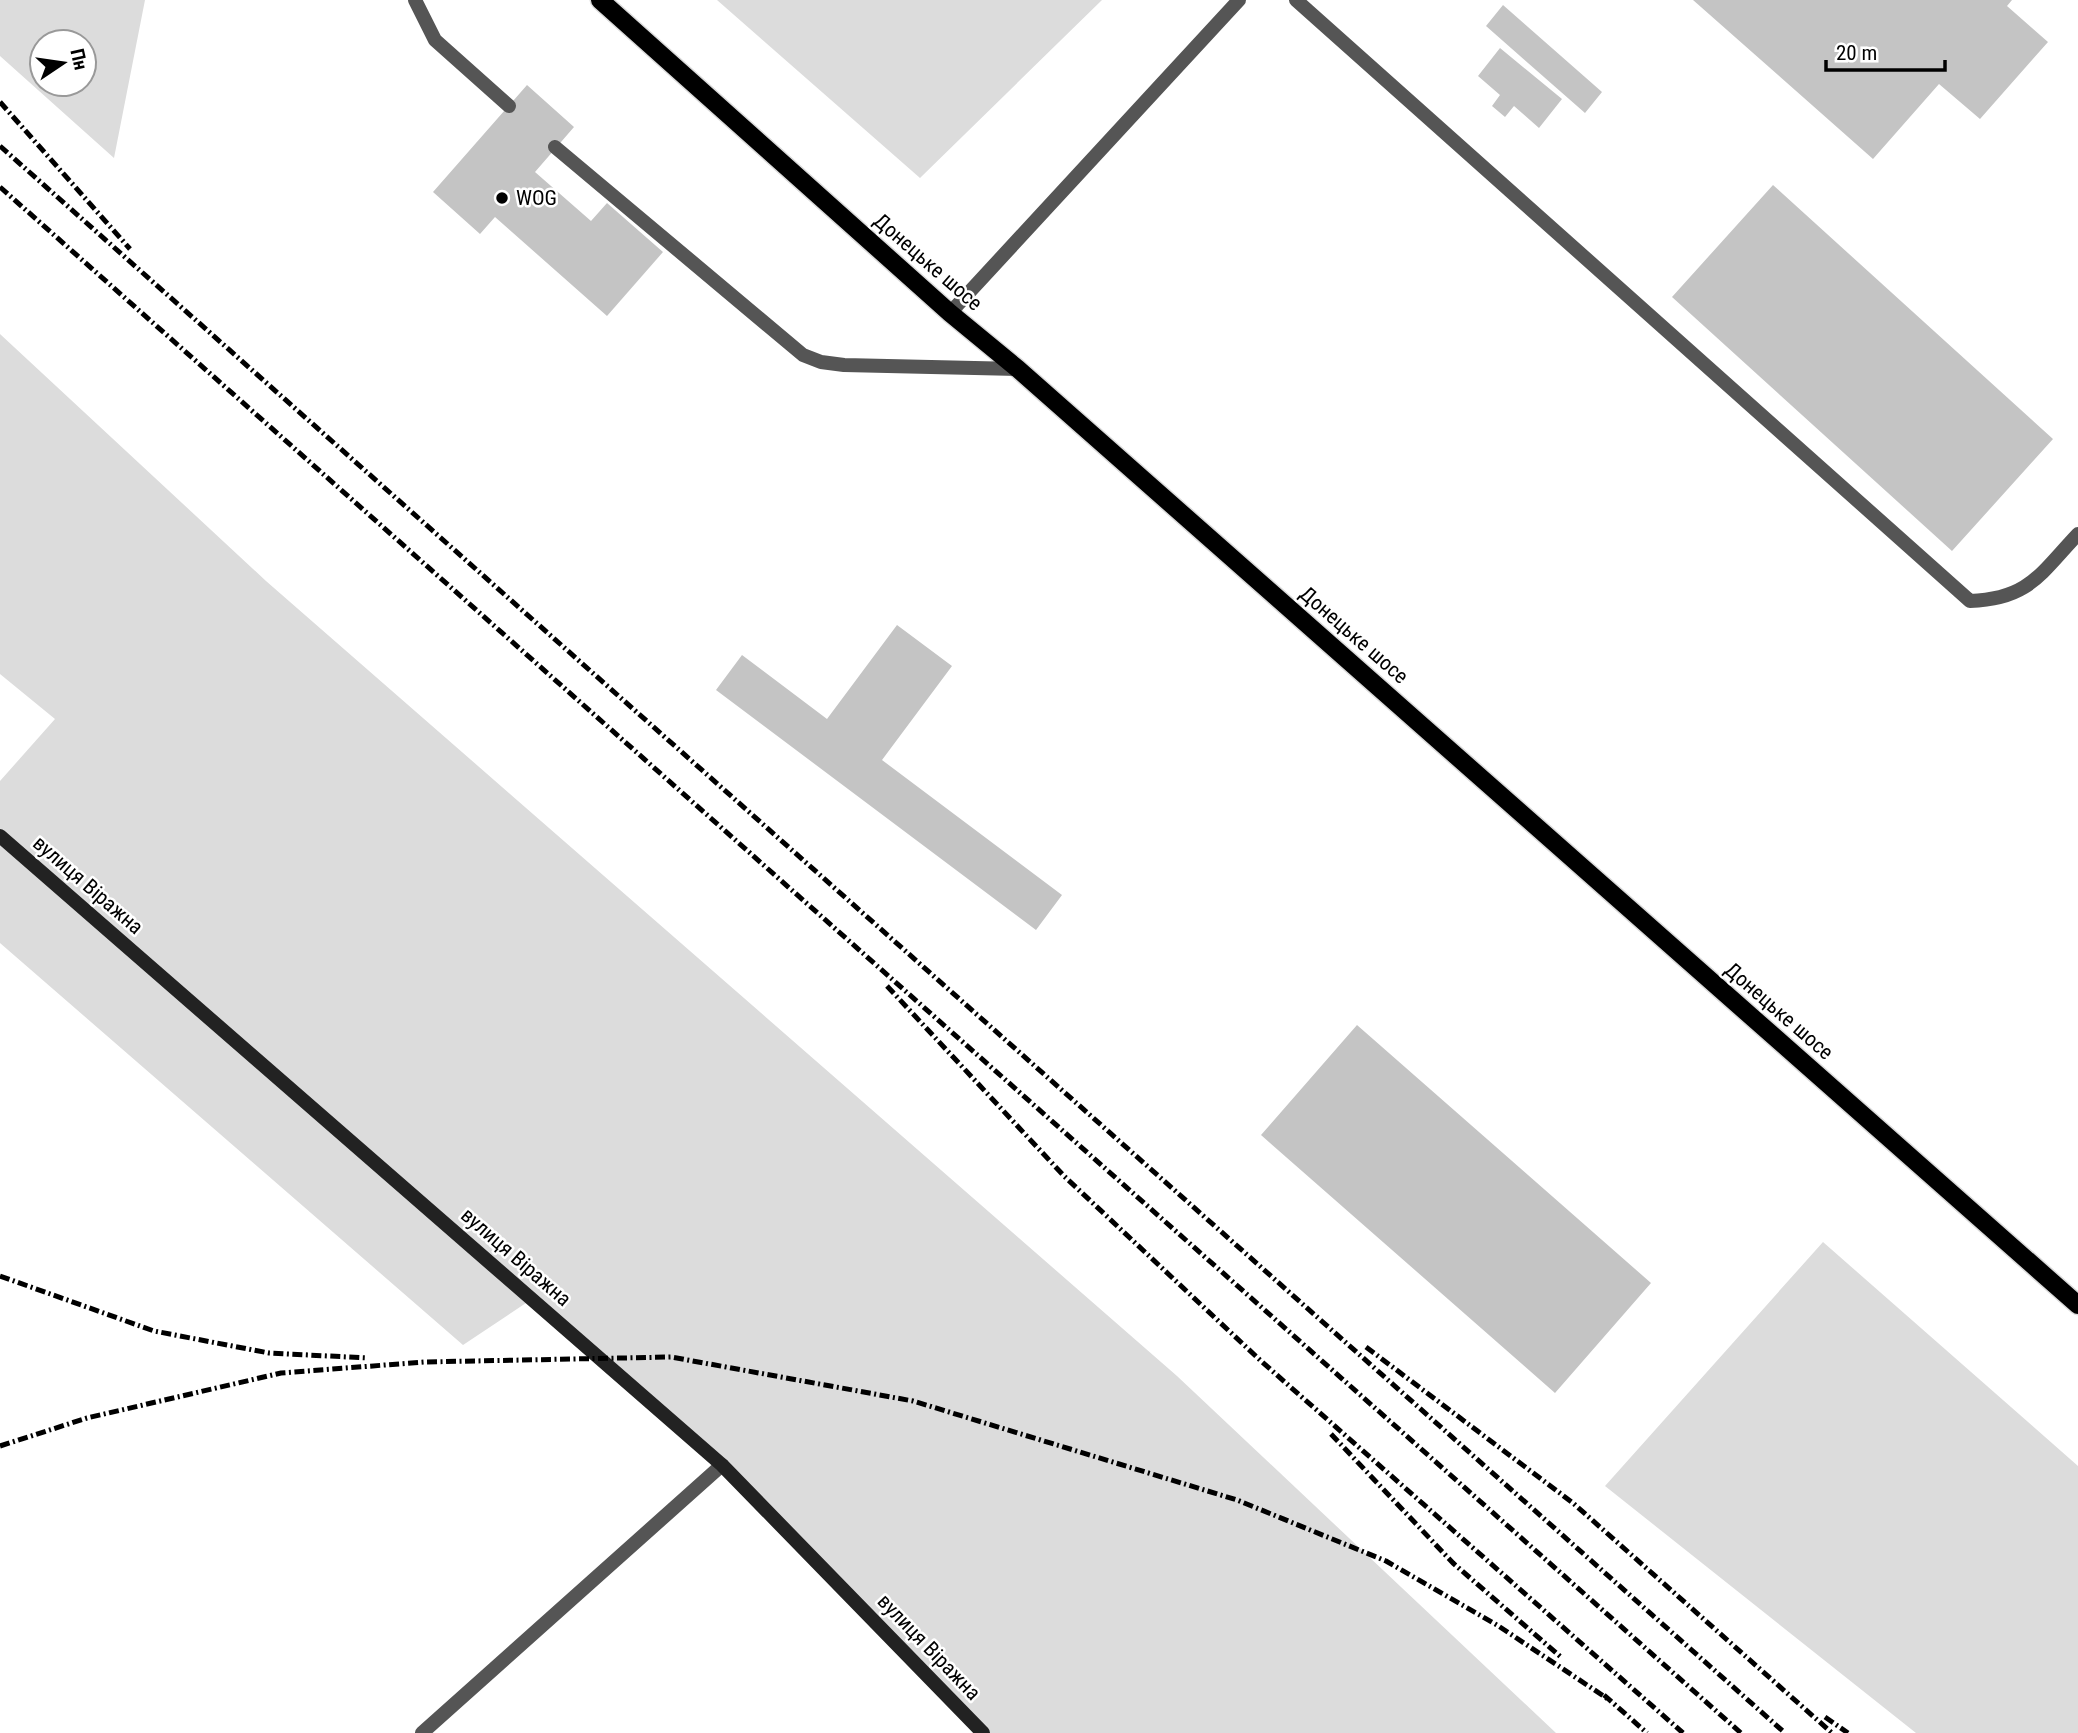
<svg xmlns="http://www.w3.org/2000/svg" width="2078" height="1733" viewBox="0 0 2078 1733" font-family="'Roboto Condensed',sans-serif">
<rect width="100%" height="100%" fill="#fff"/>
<path fill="#dcdcdc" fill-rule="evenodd" d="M0,0H145L114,158L0,56ZM42,42H84V84H42Z
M717,0H1102L920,178Z
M0,334L266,581L1177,1376L1556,1733H983L722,1465L532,1299L463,1345L0,943V781L55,719L0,674Z
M1823,1242L2078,1466V1733H1916L1605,1486Z"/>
<path fill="#c4c4c4" d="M1693,0H2012L2007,6L2048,42L1980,119L1939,84L1873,159Z
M1503,5L1602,92L1585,113L1486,26Z
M1500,48L1562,99L1539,128L1514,106L1505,117L1492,106L1500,95L1478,76Z
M527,85L574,127L535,172L591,221L607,203L663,252L607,316L495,217L480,234L433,192Z
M1773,185L2053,439L1952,551L1672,297Z
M897,625L952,666L882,760L1062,895L1036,930L716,690L742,655L827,719Z
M1357,1025L1651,1283L1555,1393L1261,1135Z"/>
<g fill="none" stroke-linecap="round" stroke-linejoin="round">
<g stroke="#dbdbdb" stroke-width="21">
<path id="primary" d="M600,0L950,313L1018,369L2078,1305"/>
</g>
<path stroke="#555" stroke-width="14" d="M415,0L435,40L509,106
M1296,0L1970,601C2029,599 2040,574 2078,534
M555,147L803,355L821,362L844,365L1018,369
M950,313L1239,0
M422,1733L722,1465"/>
<path stroke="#222" stroke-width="14" d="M0,836L722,1465L983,1733"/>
<use href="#primary" stroke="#000" stroke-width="18"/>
<path stroke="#000" stroke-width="5" stroke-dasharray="10 3.5 2 3.5" stroke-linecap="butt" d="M0,102L130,249
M0,146L1785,1733
M0,187L1741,1733
M887,986L1064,1176L1261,1361L1683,1733
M0,1276L154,1331L269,1353L368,1358
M1366,1347L1573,1503L1832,1733
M1331,1434L1453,1563L1562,1658
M0,1446L87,1418L281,1373L424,1362L671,1357L913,1401L1237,1500L1386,1561L1497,1625L1611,1701
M1604,1695L1647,1733
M1825,1717L1848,1733"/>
</g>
<circle fill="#000" stroke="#fff" stroke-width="2.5" cx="502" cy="198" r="7"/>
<g text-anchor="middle" stroke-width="5" stroke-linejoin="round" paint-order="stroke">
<g font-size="21" fill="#000" stroke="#fff" text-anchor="start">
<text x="516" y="205">WOG</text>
</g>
<g font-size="21" fill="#000" stroke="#fff">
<text transform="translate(928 262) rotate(41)" y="7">Донецьке шосе</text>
<text transform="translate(1354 635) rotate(41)" y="7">Донецьке шосе</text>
<text transform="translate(88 885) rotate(41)" y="7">вулиця Віражна</text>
<text transform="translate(1779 1011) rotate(41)" y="7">Донецьке шосе</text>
<text transform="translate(516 1257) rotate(41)" y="7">вулиця Віражна</text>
<text transform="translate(929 1647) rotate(46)" y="7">вулиця Віражна</text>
</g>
</g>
<g transform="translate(63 63) rotate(77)"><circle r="33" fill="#ffffff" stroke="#999999" stroke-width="2"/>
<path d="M0-5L12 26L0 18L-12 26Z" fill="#000000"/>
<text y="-10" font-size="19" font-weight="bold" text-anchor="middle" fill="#000000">Пн</text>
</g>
<path d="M1826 60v10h119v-10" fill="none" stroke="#000000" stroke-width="3.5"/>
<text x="1836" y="60" font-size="21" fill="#000000" stroke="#ffffff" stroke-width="5" paint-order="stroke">20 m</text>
</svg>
